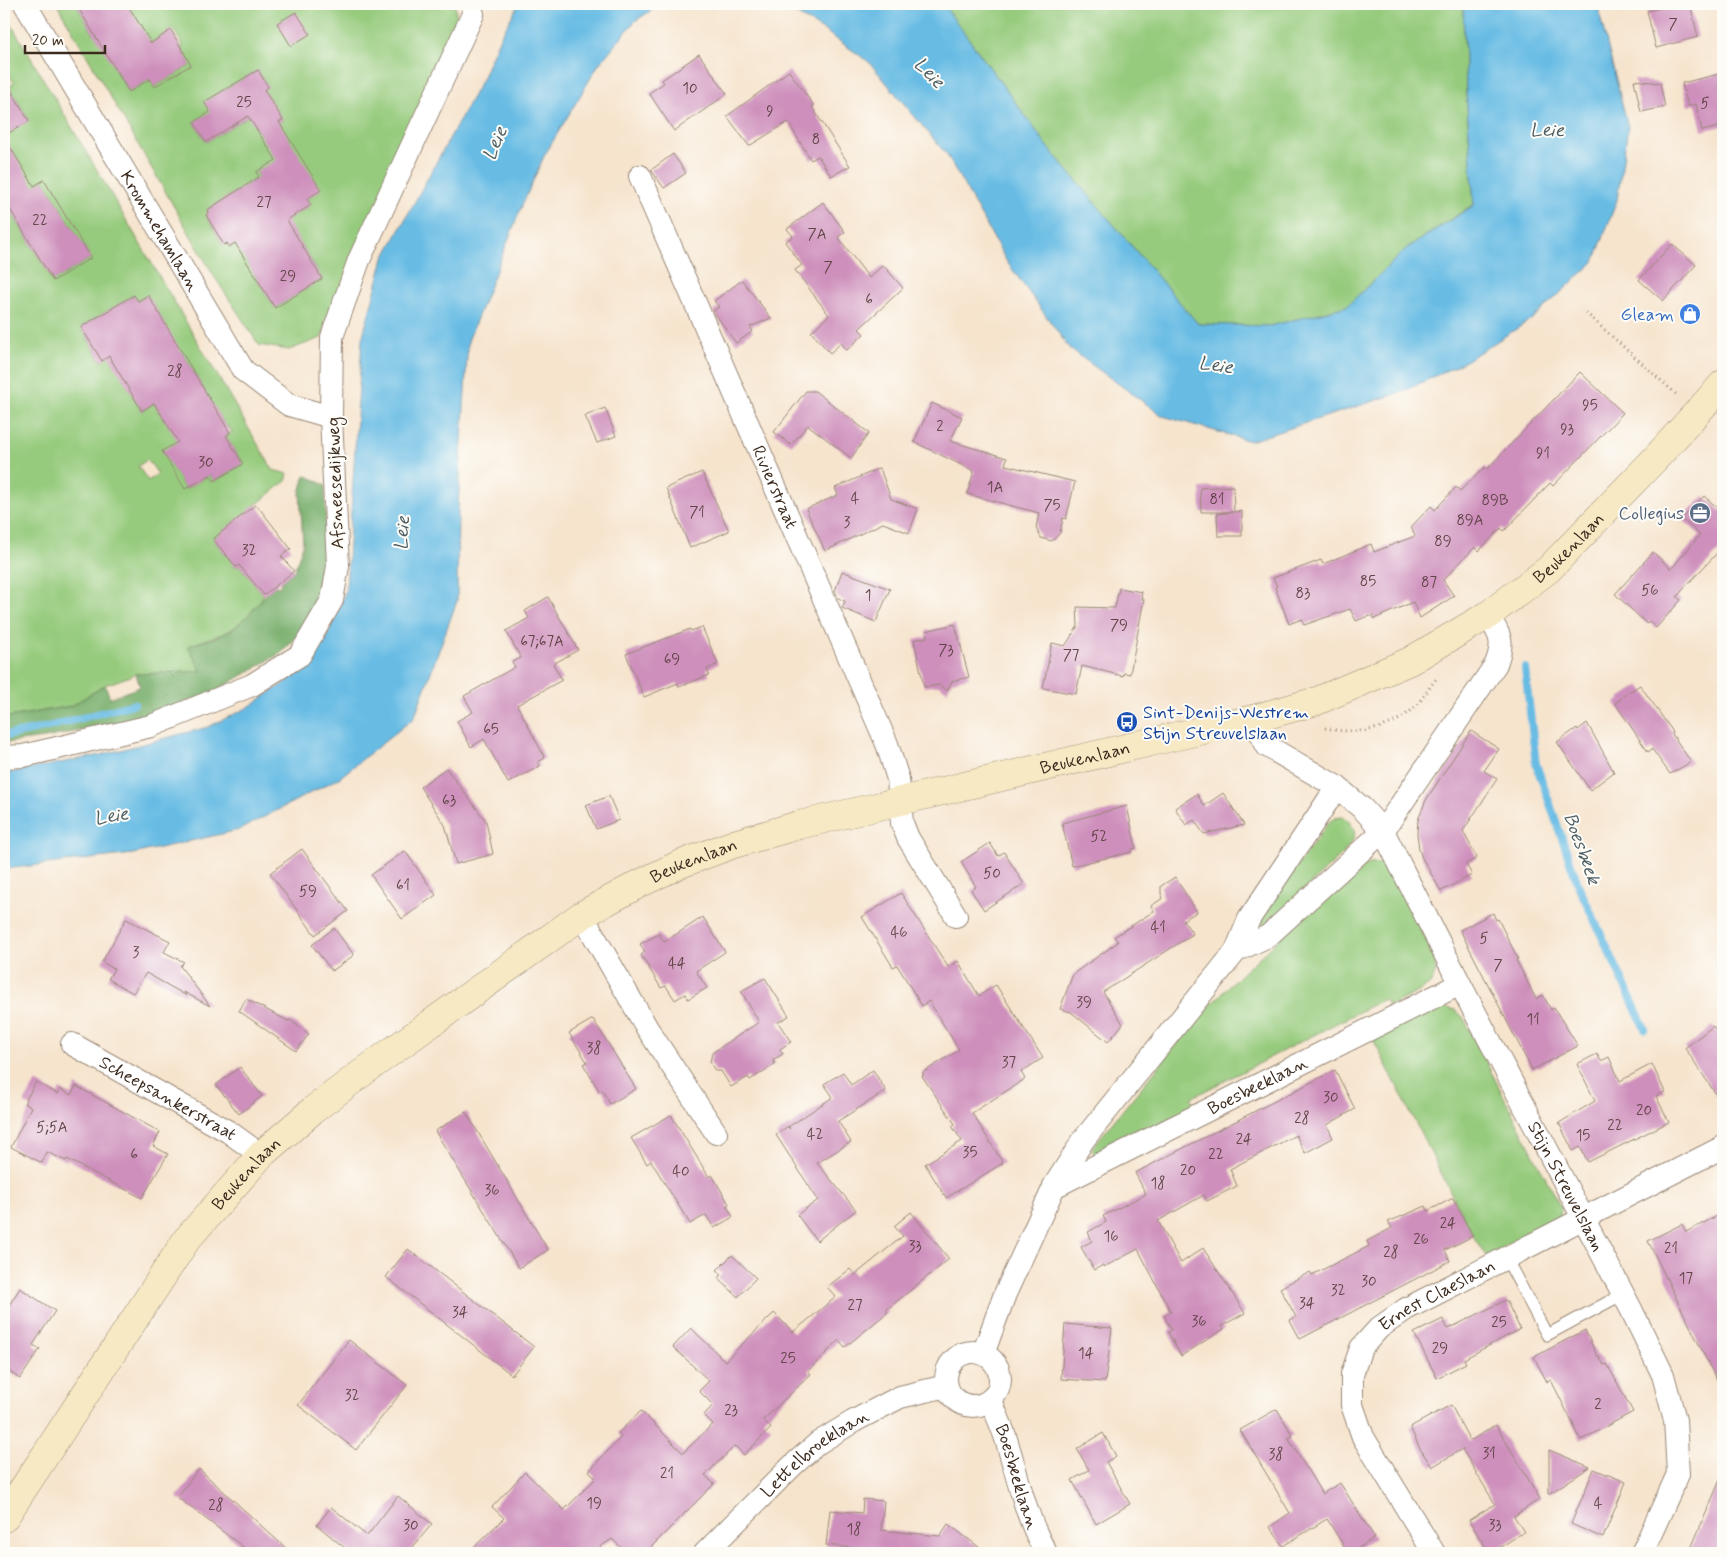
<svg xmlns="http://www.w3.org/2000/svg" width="1727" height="1557" viewBox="0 0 1727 1557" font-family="Mynerve,sans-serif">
<rect width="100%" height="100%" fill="#fdfcf7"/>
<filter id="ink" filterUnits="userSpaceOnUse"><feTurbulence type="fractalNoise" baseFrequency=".02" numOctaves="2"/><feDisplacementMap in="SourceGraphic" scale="10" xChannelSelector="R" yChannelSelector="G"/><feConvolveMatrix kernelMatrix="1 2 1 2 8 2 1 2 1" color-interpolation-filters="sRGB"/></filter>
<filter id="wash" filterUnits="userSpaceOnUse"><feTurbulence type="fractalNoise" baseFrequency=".0096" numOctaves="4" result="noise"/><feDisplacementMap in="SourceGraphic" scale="20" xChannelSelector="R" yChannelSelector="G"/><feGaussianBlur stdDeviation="1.12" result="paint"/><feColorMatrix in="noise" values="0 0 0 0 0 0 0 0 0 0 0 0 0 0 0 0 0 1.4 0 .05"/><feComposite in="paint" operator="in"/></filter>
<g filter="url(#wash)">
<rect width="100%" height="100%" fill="#f6e4cd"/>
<path fill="#96cb7d" stroke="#687a4e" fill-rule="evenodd" d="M57,4H76L94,34L131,11L127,4H455L457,21L321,338L289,350L259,345L214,276ZM173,29L183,46L181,47L191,65L154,87L150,79L129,92L113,66ZM258,70L268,87L264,90L283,120L260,134L248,116L206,142L194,122L218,108L212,97ZM256,172L310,206L254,239L251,234L229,247L227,243L223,245L206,215L208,213L207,210L259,177ZM302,245L322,279L275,308L254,274Z
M943,4H1463L1466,92L1474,204L1407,248L1347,306L1270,326L1198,324L1051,151Z
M4,12L273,470L288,474L286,481L213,539L236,567L239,565L264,595L252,612L230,631L188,646L202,671L136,674L105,685L71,706L4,718V136L29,120L9,86L14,83L4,65ZM44,180L91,258L53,281L6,203ZM134,295L138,301L148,295L164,323L101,361L81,327ZM184,355L207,395L164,420L154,403L142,411L128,387ZM228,426L232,432L226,436L243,464L214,481L210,475L185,489L168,460ZM147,460L150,464H151L158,474L148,481L138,466Z
M1342,817L1348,820L1355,831L1354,838L1343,854L1265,926L1258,920L1329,822L1335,818Z
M1384,863L1388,865L1429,945L1435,963L1436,971L1431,983L1422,990L1389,1006L1384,999L1191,1098L1195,1106L1097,1156L1094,1153L1092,1148L1095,1144L1199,1017L1239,976L1354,870L1369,864Z
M1444,1007L1455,1010L1463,1017L1561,1208L1560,1216L1486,1256L1473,1236L1373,1039L1435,1008Z"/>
<path fill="#78af6c" stroke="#5a6c45" d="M305,475L325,485L327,574L320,603L305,629L281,653L214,692L141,718L45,738L4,743V718L71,706L105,685L110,698L140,687L136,674L201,671L188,646C200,642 221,637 231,630C249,618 259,600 275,586L280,587L281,582L294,571L303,545L300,493Z"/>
<path fill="#68bce4" stroke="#527381" d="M519,4H661L635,21L599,64L544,156L521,208L468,341L458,508L457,601L414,718L339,778L239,830L133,854L4,869V774L101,755L208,727L247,708L286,682L326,639L346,590L362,339L384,258L482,79L500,37Z
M779,4H943L1051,151L1198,324L1270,326L1347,306L1407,248L1474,205L1466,92L1463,4H1597L1628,127L1617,200L1594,262L1532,319L1464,362L1402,392L1250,441L1163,416L1070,349L1007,262L947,155L869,62L825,31Z"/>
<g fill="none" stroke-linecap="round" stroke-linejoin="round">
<path stroke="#68bce4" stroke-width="8" d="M1525,668L1536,764L1579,887L1645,1029
M4,736L44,728L134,704"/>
</g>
<g id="blocks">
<path fill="#ce8fbc" d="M76,4H127L151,43L171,30L191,65L154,87L150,79L129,92Z
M1678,4H1690L1698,37L1656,48L1647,11Z
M296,12L310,34L291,46L277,23Z
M699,54L727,94L674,131L649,93L664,83L662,80Z
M258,70L268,87L264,90L283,120L279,122L321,190L307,199L311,205L287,220L322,279L275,308L235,243L229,247L227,243L224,245L206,215L208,213L207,210L259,177L256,172L276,160L248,116L206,142L194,122L210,112L204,102Z
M789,71L814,106L812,107L850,166L831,176L818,156L811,160L788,122L749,146L727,116Z
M1723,73V126L1702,131L1696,104L1688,106L1682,83Z
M4,78L29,121L4,136Z
M1634,80L1660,83L1665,107L1641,112Z
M4,137L34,186L44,180L91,258L53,281L4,199Z
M673,154L686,173L664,188L651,170Z
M823,202L845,232L838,237L869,278L883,265L903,288L859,329L864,334L847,350L841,343L830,353L811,332L829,315L795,270L802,265L785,242L793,236L787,229Z
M1672,244L1696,265L1663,301L1639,280Z
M742,280L771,318L750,327L753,331L736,343L713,311L719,307L714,301Z
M134,295L138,301L148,295L230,433L226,436L243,464L214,481L210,475L185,489L162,451L178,442L154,403L142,411L109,356L102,361L81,327Z
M1580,372L1623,413L1553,486L1550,483L1504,531L1501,528L1479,551L1475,547L1443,580L1454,596L1420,618L1413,602L1374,619L1373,615L1369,617L1368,616L1356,621L1350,609L1304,625L1302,619L1289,624L1275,587L1277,586L1273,578L1321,560L1323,564L1371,544L1374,552L1415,536L1411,527L1431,506L1435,510L1456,487L1460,491L1485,467L1487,469Z
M806,391H815L869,433L851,458L808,425L791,445L774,432Z
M932,403L962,417L950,441L1007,458L1005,465L1075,482L1066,519L1063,518L1060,533L1052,541L1041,538L1036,528L1039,513L967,494L974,471L914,442Z
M605,408L616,436L597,443L585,416Z
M880,468L891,499L918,509L909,533L883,523L825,551L806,509L838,495L835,488Z
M702,472L729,531L690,548L666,488Z
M1233,486L1234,512L1242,511V536H1218L1217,514L1233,512H1201L1200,488Z
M1704,496L1721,511L1723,508V555L1719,551L1686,586L1677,597L1681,600L1656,628L1649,621L1647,624L1615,594L1653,552L1671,569L1700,535L1682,519Z
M256,504L291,549L281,556L294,571L264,595L239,565L236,567L213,539Z
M842,571L890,589L876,622L842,608L845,601L838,598L835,591Z
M1119,588L1142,592L1141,599H1144L1130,674L1124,673L1123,676L1082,666L1076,694L1043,688L1052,643L1065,646L1078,626L1077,607L1115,608Z
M548,597L578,650L553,664L562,680L517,705L545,758L538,762L540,766L508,783L484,739L471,747L457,721L473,712L464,696L515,667L512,662L521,658L506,631L529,618L525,611Z
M955,624L969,677L952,681L947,691L939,685L924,687L914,640L927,637L926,631Z
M702,627L718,664L707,669L709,675L679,687L678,683L644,697L626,654L690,629L691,631Z
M1640,685L1673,732L1672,734L1691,762L1670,774L1652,749L1648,752L1615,703L1621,699L1620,698Z
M1587,723L1614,772L1590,790L1557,742L1577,728L1578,730Z
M1471,731L1499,749L1484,771L1497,779L1463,831L1477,858L1466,864L1472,875L1441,891L1422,858L1419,849L1417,834L1418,820L1426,800Z
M446,768L486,821L493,854L456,864L445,825L420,787Z
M1223,793L1244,825L1204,834L1194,820L1186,825L1175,808L1197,794L1204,806Z
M609,796L619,820L596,829L586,805Z
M1127,806L1136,848L1132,849V852L1072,866L1062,823Z
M990,843L998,856L1004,852L1024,884L984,910L971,890L976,887L961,862Z
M302,849L348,911L315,935L270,873Z
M405,851L436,895L402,919L371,875Z
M1175,877L1197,912L1183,920L1193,934L1103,992L1123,1024L1108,1042L1071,1012L1060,1009L1073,974L1118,942L1114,937L1154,911L1151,906L1163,898L1161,894V886Z
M901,893L948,967L958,961L979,996L996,985L1043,1058L1021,1072L1025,1079L972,1113L1003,1163L946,1198L925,1164L962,1141L952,1126L955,1124L922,1076L924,1075L922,1073L959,1050L929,1001L922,1006L897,965L893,967L862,917Z
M1493,913L1496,920L1498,919L1518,959L1516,960L1536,999L1543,995L1551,1010L1554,1008L1578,1046L1532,1070L1460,930Z
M703,917L725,952L696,971L707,988L688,999L685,994L675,1000L666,986L661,988L641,955L645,952L640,944L659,934L664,942Z
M126,919L170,941L164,952L184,962L180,966L210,1006L184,992L187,996L146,973L133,993L108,979L114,969L102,962Z
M334,928L354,955L332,971L312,945Z
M765,978L789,1016L778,1022L791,1042L780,1049L783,1054L773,1060L775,1064L750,1080L748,1077L731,1087L721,1071H715L710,1062L712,1053L759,1022L741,991Z
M246,999L288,1021L290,1020L309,1034L296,1051L239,1011Z
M593,1019L636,1089L610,1104L602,1090L600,1092L583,1064L587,1062L569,1033Z
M1713,1026L1723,1041V1105L1685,1048Z
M1597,1054L1601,1061L1609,1057L1620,1081L1652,1064L1665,1092L1656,1096L1669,1122L1588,1162L1580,1147L1573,1151L1559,1123L1595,1101L1577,1064Z
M240,1067L262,1096L239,1114L216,1085Z
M873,1070L886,1091L838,1121L851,1142L817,1163L856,1210L817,1241L797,1215L818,1200L776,1135L788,1126L790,1129L788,1127L833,1097L824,1084L843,1072L851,1085Z
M1335,1070L1355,1109L1327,1125L1333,1138L1305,1153L1296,1135L1230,1169L1237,1186L1207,1201L1204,1195L1158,1221L1181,1263L1203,1248L1245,1313L1222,1326L1224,1329L1181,1356L1168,1332L1172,1330L1164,1316L1171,1312L1138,1249L1104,1267L1103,1265L1094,1270L1081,1247L1092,1241L1088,1232L1106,1222L1103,1216L1146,1194L1135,1173Z
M36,1082L58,1094L60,1089L71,1095L76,1086L160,1132L153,1146L168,1154L142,1198L67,1159L66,1161L47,1152L42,1163L11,1147L31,1107L24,1103Z
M466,1112L548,1250L519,1268L435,1131Z
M671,1115L709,1177L712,1175L729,1204L727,1206L733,1217L714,1228L706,1215L690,1224L651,1161L647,1164L631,1138Z
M1453,1198L1473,1236L1445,1250L1450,1261L1300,1339L1290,1320L1296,1317L1280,1288L1310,1272L1312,1275L1369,1246L1367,1241L1392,1228L1388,1222L1426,1206L1428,1211Z
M911,1212L949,1259L886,1310L888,1312L845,1347L839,1340L808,1371L811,1374L763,1420L771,1428L744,1455L735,1446L705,1475L714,1484L645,1553H627L612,1539L591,1553H468L504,1518L492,1507L525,1472L564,1510L594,1480L595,1477L589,1471L621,1437L618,1433L641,1411L683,1453L713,1424L704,1415L713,1405L699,1391L709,1381L673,1347L691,1328L725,1361L774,1313L793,1332L836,1297L827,1287L850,1269L855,1275L903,1236L894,1226Z
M1723,1213V1393L1648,1241L1682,1224L1686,1232Z
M408,1249L534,1347L512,1375L386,1277Z
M732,1255L756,1278L738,1297L718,1278L722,1274L717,1270Z
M20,1288L55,1311L33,1345L40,1349L20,1379L4,1368V1313Z
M1506,1300L1520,1329L1464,1359L1466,1363L1437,1378L1414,1333L1443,1319L1448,1329Z
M1065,1324L1112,1328L1105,1382L1061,1379Z
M1585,1330L1597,1356L1598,1355L1604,1365L1607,1364L1633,1412L1581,1440L1551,1380L1547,1382L1534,1357Z
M349,1340L407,1385L356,1450L298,1405Z
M1451,1405L1470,1441L1496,1425L1540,1499L1514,1516L1524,1532L1491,1553H1489L1469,1520L1495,1504L1462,1449L1432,1467L1419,1447L1410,1427Z
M1277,1409L1293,1436L1288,1438L1322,1494L1340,1483L1375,1538L1350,1553H1348L1327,1519L1283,1546L1270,1527L1290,1513L1240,1430Z
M1103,1433L1116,1456L1106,1462L1130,1504L1096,1524L1072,1480L1089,1470L1077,1449Z
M1549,1450L1590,1467L1549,1494Z
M199,1469L254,1519L291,1553H251L177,1497Z
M1594,1469L1626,1482L1603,1538L1571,1524Z
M1723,1473V1553H1689Z
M398,1496L432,1524L408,1553H351L317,1525L331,1507L367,1536Z
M863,1499L884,1501L881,1530L940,1536L948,1524L987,1553H853V1548L826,1545L830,1510L862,1513Z"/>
</g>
</g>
<g filter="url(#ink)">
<use href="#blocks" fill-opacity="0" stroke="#988776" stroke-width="1"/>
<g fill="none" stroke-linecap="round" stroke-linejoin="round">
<g stroke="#988776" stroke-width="13">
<path id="lane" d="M1506,1258L1547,1335L1623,1294"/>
</g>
<g stroke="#988776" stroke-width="24">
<g id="street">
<path id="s1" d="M25,4L243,370L289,405L331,417"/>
<path id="s2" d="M640,176L887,744L898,779L902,823L908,838L956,916"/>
<path id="s3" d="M1253,719L1267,746L1337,787L1363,809L1383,831L1460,984L1631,1309L1663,1375L1675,1420L1678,1474L1642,1553"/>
<path d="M4,757L23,756L151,726L252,685L300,655L332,600L338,566L331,417L332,337L359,260L473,14"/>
<path d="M582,915L647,1028L716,1133"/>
<path d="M1236,951L1268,936L1383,831L1496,664C1505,640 1500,636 1488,615"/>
<path id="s4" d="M72,1044L229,1132L261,1155"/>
<path d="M1054,1186L1084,1139L1236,951L1249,919L1337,787"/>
<circle cx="973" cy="1379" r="27"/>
<path id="s5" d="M983,1354L1005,1294L1054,1187L1460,984"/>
<path id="s6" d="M991,1400C995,1412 1001,1424 1005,1436C1018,1476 1025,1516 1046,1553"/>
<path id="s7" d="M705,1553L793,1465L818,1443L854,1421L900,1397L946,1386"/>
<path id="s8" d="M1434,1553L1363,1437L1352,1405V1374L1361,1348L1379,1328L1406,1309L1723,1147"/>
</g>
</g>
<g stroke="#988776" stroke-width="29">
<g id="secondary">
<path id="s9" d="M4,1518L187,1239L261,1155L313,1110L370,1067L582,915L637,885L678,865L734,844L799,825L1168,738L1253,719L1317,701L1410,661L1488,615L1549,569L1654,460L1723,384"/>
</g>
</g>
<path stroke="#988776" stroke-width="3" stroke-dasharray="1 4" stroke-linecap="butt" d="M1586,313L1677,395
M1325,728C1358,735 1390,731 1415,707C1423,699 1429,688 1436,679"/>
<use href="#lane" stroke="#fff" stroke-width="11"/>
<use href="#street" stroke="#fff" stroke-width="22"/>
<use href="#secondary" stroke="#f6e9c3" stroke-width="28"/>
</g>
</g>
<defs>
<g id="shop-disc" transform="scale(1.125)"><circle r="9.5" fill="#3f7fe0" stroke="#fdfcf7"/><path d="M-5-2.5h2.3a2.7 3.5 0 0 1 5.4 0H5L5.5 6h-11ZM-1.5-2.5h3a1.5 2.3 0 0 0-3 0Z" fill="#fff"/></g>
<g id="office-disc" transform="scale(1.125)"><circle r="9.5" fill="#5c6f8a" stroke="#fdfcf7"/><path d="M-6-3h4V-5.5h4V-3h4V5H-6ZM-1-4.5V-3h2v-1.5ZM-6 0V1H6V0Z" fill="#fff"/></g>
<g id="bus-disc" transform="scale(1.125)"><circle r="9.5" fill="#1a4fb4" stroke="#fdfcf7"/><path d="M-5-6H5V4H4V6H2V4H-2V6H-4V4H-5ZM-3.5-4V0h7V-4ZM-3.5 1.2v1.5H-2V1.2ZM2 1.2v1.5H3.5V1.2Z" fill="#fff"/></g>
</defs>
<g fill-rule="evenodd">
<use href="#shop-disc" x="1690" y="314"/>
<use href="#office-disc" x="1700" y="513"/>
<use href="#bus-disc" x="1127" y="722"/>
</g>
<g text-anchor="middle" stroke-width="4" stroke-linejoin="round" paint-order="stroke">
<g font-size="15" fill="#604346">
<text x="1673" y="29">7</text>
<text x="690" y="93">10</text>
<text x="244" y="107">25</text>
<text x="1705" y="108">5</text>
<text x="770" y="116">9</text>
<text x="816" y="144">8</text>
<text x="264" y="207">27</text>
<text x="40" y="225">22</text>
<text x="817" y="239">7A</text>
<text x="828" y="272">7</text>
<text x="288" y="281">29</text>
<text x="869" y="304">6</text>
<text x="175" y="376">28</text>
<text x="1590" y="410">95</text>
<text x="940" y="431">2</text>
<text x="1567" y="434">93</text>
<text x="1543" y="458">91</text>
<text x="206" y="467">30</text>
<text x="995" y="492">1A</text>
<text x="855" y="503">4</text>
<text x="1217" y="504">81</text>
<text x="1495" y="505">89B</text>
<text x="1052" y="510">75</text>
<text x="697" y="517">71</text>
<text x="1470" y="525">89A</text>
<text x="847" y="527">3</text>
<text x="1443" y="546">89</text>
<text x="249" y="555">32</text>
<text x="1368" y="586">85</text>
<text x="1429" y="587">87</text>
<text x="1650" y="595">56</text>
<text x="1303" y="598">83</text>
<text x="868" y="600">1</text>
<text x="1119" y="630">79</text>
<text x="542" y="646">67;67A</text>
<text x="946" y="655">73</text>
<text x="1071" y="660">77</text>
<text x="672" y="664">69</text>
<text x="491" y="734">65</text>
<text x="449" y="805">63</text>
<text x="1099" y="841">52</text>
<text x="992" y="878">50</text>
<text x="403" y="890">61</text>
<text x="308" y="896">59</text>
<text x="1158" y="932">41</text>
<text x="899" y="937">46</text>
<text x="1484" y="943">5</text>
<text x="136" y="957">3</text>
<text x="677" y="968">44</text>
<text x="1498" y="970">7</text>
<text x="1084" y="1007">39</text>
<text x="1533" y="1024">11</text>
<text x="594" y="1053">38</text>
<text x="1009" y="1067">37</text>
<text x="1331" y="1102">30</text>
<text x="1644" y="1115">20</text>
<text x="1302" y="1123">28</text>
<text x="1615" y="1130">22</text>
<text x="52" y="1132">5;5A</text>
<text x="815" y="1139">42</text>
<text x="1583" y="1140">15</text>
<text x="1244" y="1144">24</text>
<text x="970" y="1157">35</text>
<text x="134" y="1159">6</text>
<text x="1216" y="1159">22</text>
<text x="1188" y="1175">20</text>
<text x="681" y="1176">40</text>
<text x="1158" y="1188">18</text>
<text x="492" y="1195">36</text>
<text x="1448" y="1228">24</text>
<text x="1111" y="1241">16</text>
<text x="1421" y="1244">26</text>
<text x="915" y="1251">33</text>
<text x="1671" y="1253">21</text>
<text x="1391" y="1257">28</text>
<text x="1686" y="1283">17</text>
<text x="1369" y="1286">30</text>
<text x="1338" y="1295">32</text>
<text x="1307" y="1308">34</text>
<text x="855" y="1310">27</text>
<text x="460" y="1317">34</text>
<text x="1199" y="1326">36</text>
<text x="1499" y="1327">25</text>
<text x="1440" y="1353">29</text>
<text x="1086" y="1358">14</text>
<text x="788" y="1363">25</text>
<text x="352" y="1400">32</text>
<text x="1598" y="1409">2</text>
<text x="731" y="1415">23</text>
<text x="1489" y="1458">31</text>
<text x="1276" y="1459">38</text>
<text x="667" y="1478">21</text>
<text x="594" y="1508">19</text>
<text x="1598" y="1508">4</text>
<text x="216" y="1510">28</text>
<text x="411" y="1530">30</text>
<text x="1495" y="1530">33</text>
<text x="854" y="1534">18</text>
</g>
<g font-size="18" fill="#3b2a1e" stroke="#fdfcf7">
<text dy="6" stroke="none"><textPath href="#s1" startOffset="264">Krommehamlaan</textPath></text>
<text transform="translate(335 483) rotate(-92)" y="6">Afsneesedijkweg</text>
<text dy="6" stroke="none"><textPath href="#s2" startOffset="339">Rivierstraat</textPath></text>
<text dy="6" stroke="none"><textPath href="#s9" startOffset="1912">Beukenlaan</textPath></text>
<text dy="6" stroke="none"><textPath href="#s9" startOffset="1376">Beukenlaan</textPath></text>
<text dy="6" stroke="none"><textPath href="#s9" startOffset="971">Beukenlaan</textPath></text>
<text dy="6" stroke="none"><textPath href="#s5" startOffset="409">Boesbeeklaan</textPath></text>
<text dy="6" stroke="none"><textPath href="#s4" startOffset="110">Scheepsankerstraat</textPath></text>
<text dy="6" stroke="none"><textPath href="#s9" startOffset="422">Beukenlaan</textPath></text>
<text dy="6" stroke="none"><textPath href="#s3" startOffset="575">Stijn Streuvelslaan</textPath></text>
<text dy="6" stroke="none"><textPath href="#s8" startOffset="322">Ernest Claeslaan</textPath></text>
<text dy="6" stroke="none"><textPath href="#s7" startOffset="149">Lettelbroeklaan</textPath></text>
<text dy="6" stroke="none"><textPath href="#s6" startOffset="81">Boesbeeklaan</textPath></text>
</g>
<g font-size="18" fill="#366cbe" stroke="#fdfcf7" text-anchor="end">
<text x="1674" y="320">Gleam</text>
</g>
<g font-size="18" fill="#4e5e75" stroke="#fdfcf7" text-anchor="end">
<text x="1684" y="519">Collegius</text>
</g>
<g font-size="18" fill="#164399" stroke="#fdfcf7" text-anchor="start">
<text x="1143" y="718">Sint-Denijs-Westrem<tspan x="1143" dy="21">Stijn Streuvelslaan</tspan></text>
</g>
<g font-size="19" font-style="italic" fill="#4b5d63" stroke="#fdfcf7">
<text transform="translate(930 72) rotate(45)" y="7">Leie</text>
<text x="1547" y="136">Leie</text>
<text transform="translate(494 143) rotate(-67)" y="7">Leie</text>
<text transform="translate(1216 364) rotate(8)" y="7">Leie</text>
<text transform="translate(401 533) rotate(-87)" y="7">Leie</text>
<text transform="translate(111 815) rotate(-10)" y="7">Leie</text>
<text transform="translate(1583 848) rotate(70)" y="7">Boesbeek</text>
</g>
</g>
<rect width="1727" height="1557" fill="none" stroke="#fdfcf7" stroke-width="20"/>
<path d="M25 45v8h80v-8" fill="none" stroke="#3b2a1e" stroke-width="2.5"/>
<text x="32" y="45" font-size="15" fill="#3b2a1e" stroke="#fdfcf7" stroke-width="4" paint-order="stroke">20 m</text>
</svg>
